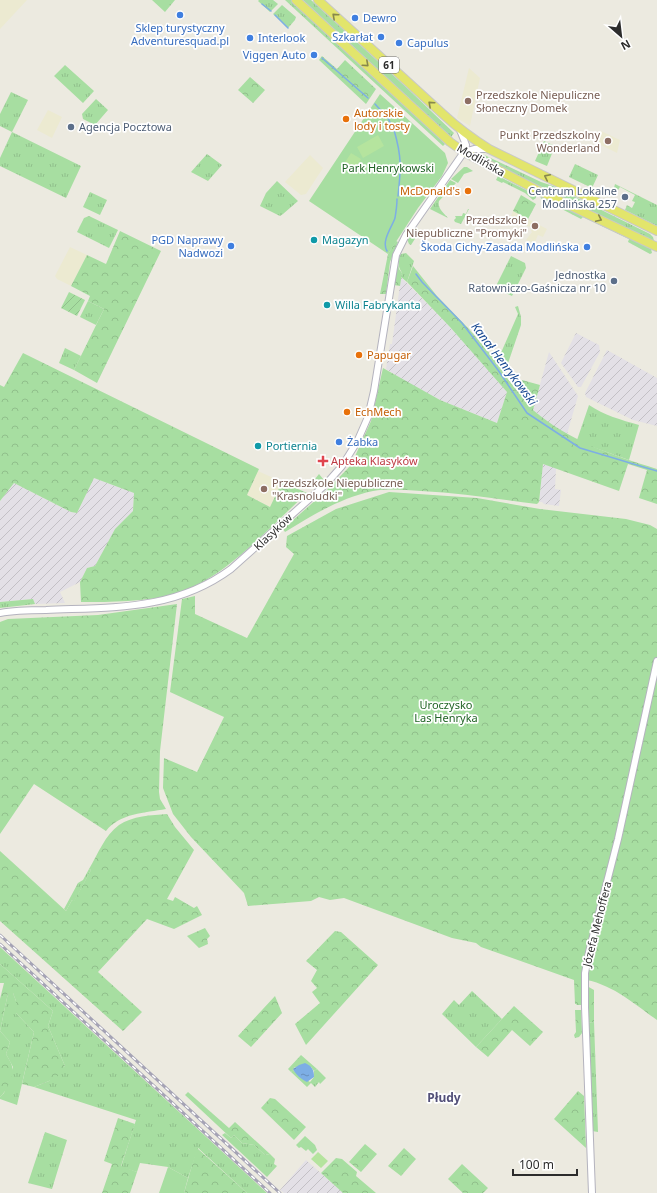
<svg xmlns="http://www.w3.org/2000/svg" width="657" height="1193" viewBox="0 0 657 1193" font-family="'Noto Sans',sans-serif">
<defs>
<pattern id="industrial-furrows" width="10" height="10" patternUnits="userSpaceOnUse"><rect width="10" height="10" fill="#e3e0e6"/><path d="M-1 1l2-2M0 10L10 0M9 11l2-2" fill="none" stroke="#c3c0c5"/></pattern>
<pattern id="grass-tufts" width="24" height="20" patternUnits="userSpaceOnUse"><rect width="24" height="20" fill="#a7dea1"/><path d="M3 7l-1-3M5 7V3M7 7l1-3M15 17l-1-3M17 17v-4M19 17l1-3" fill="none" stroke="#90bf8b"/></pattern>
<pattern id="forest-crowns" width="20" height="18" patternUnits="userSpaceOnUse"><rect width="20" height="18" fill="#a7dea1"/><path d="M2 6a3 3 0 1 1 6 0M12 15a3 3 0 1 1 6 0" fill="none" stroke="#90bf8b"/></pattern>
<pattern id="garden-furrows" width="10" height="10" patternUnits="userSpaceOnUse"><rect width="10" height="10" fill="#a7dea1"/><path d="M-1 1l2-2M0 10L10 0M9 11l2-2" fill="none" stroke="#90bf8b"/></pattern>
<pattern id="water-ripples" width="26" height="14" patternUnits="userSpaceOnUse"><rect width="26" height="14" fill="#7daee5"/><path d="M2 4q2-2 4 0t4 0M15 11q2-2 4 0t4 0" fill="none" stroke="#678eba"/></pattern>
</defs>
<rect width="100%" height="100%" fill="#eceae0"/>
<path fill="url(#industrial-furrows)" d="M401,277L450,327L507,392L497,423L440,400L405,381L386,369L390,344H392Z
M576,333L599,345L600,352L581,387H578L561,363Z
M607,350L657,378V426L633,420L586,397L585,393Z
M549,352L578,396L567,434L546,421L533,410Z
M543,464L556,468L555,489L561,490L559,506L544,504L542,502H539Z
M94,478L134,493L133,511L115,529L95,566L87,568L80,582L60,592L65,603L35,604L33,599L0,602V501L14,483L71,512L77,513Z
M306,1160L343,1193H284L280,1190Z"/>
<path fill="#ecead1" d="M0,0H27L0,29Z
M469,68L480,78L470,126L457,118Z
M48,110L62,117L52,138L37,130Z
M601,131L620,140L617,153L595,142Z
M310,155L323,168L306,194L301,195L285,182Z
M513,211L547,229L543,237L538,235L535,242L532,241L531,242L526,240L532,232L531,231L532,228L523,224V222L511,216Z
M70,247L87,255L71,286L57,279L55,276Z
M258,471L282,482L270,507L247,495Z"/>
<path fill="url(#grass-tufts)" d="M152,0H175L165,12Z
M259,0H273L278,4L270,12L258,1Z
M285,0H292L372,74L445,144L443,146Z
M303,0H311L407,88L454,133L451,137Z
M282,5L296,17L295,20L288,28L273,14Z
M65,65L94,91L83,103L54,76Z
M11,92L28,100L12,132L81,166L66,198L0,166V158L12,132L0,126V114Z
M96,99L108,110L95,125L83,119L82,114Z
M544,141L555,146L547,166L535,161Z
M476,151L541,182L553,186L650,234L653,237L654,241L488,161L473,152Z
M207,154L222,165L208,181L191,172Z
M575,164L598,175L592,188L569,177Z
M464,167H467L473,171L464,174L458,183L451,179Z
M498,176L536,195V198L533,200L525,193L503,182L502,183L496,180Z
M450,180L456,183L439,201C437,209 445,214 448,218L430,209Z
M277,181L298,201L283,214L280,216L260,206L266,193Z
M615,184L657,205V226L625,210L627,205L632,208L635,202L632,201L635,195L620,187L618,190L614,188Z
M90,192L107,200L100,215L83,207Z
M540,196L641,244L651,249L652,253L650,254L628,242L629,239L583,217L581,219L554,205L543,202Z
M468,209H469L461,224L455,222L454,220L456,218L455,216H462L463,213L466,214Z
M89,216L118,230L109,248L77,232L84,218Z
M415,228L420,231L411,245L409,244L407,239Z
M406,253L414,261L407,282L401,277L402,273C398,267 397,260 401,254Z
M511,256L525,263L526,268L512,296L495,288Z
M88,301L104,309L96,325L80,317Z
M518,306L521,317V325L504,375L496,364L518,314L515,307Z
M65,348L81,356L74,370L59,363Z
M589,405C604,415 621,420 639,425L629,460L587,445L577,440Z
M319,474L324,480L317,485L311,484Z
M33,599L35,604L0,608V602Z
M89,869L91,870L74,902L72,900L66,911L64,909L78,883L83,880Z
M0,947L267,1193H247L198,1148L188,1178L168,1167L140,1163L137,1172L121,1167L136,1120L34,1087L49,1081L65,1066L48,1026L53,1011L0,964Z
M472,991L502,1019L476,1047L442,1014L454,1000L459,1005Z
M8,993H13L16,1001V1013L34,1032L17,1105L0,1099V1097L4,1093L13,1067L6,1054L10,1042L0,1031Z
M594,1022L598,1132L592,1131L588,1023Z
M293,1069L294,1071L310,1082L314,1077V1071L317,1069L326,1078L320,1084L319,1082L315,1087L311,1083L307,1087L291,1072Z
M45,1132L67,1140L52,1189L28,1183Z
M225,1133L231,1138L234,1135L242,1143L254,1145L265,1155L270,1154L275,1159L274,1164L277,1166L267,1177L222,1135Z"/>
<path fill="url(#forest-crowns)" d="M322,56L337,69L345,60L376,89L366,104L319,60Z
M250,77L265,90L253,103L238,90Z
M521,195L536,204L528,219L513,211Z
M120,231L161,251L97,383L74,370L104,309L88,301L90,296L71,286L87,255L106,264Z
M396,241L398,242L390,262L386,294H380L388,254Z
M398,264L399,269L402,273L400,286L394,285L396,267Z
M413,266L437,296L469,329L497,362L496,364L518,392L522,380L540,385L533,410C569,441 612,455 657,469V504L639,498L647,470L628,464L619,491L543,464L539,502L537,504C498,499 460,493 421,491C405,490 389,488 373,491C340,498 313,515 285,532L283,529L327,490L351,465L371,421L383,368L440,400L497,423L507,392L450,327L407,282Z
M23,353L259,469L247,495L270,507L282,482L307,493C270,527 223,580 175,594C144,602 112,602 81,602L80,582L87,568L95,566L115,529L133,511L134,493L94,478L77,513L71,512L14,483L0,501V385L4,387Z
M389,492L477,498L540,509L626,519L650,525L657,529V1020C633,1003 611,983 581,979V1005H577L576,1004H575L574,980L481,947L476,943L452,938L344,898L330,900L319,897L311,901L248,906L244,893L191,837L173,814L163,788L164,758L197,772L224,717L170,692L182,599L195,596V614L247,638L294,554L286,547L287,536L336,509Z
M177,604L160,751L159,792L160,799L166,809C145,813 120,813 106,831L34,784L0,834V622L8,619L98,615Z
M167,814L175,827L194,850L167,899L173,901L175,897L194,908L197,906L202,915L174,929L147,919L98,972L142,1012L123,1031L0,921V851L66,911L72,900L74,901L91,870L89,869C98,854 105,835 119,825C132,816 152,815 167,814Z
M205,928L210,936L207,939L208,944L199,948L187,936Z
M335,931L341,932L378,965L306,1045L295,1024L320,1003L312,992L317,988L311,981L317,970L306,961Z
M0,964L53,1011L48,1026L65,1066L58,1076L49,1081L34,1087L22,1084L34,1032L16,1013V1001L13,993H8L0,1031L10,1042L6,1054C8,1058 11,1062 12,1066C14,1075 7,1091 0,1097V999L4,983H0Z
M587,986L594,990V1022L588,1023Z
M275,996L282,1013L251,1047L238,1036Z
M514,1006L543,1032L530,1046L512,1030L488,1057L476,1047Z
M575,1010H581L582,1033L579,1037L575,1038L574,1035L576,1032Z
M301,1055L317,1069L314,1071L311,1067H295L291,1072L288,1069Z
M578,1091L584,1096L586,1148L554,1119Z
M188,1092L229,1128L235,1122L270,1154L265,1155L254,1145L242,1143L234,1135L231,1138L185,1095Z
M270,1098L275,1099L306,1127L294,1140L261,1108Z
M118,1118L135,1124L121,1166L137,1172L130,1193H102L112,1164L104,1161Z
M365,1144L377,1154L361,1172L349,1162Z
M197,1148L247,1193H184Z
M404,1148L416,1159L401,1176L388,1166Z
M336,1158L342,1159L357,1172L356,1176L376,1193H343L321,1173Z
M462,1164L488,1188L483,1193H463L448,1179Z"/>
<path fill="#a7dea1" d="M380,94L445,153L448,163L442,176L418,208L388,254L309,201Z
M305,1136L315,1145L317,1150L313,1154L308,1149L306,1151L301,1147L299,1148L296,1145Z
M168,1167L188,1178L184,1193H159Z"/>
<path fill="url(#garden-furrows)" d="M69,292L85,300L77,316L61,308Z"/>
<path fill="#b5e49e" d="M378,135L384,146L363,158L357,147Z
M351,153L361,159L352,173L342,167Z
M318,1152L328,1161L321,1168L311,1159Z"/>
<path fill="url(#water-ripples)" d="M305,1063C312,1066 314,1070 314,1077L307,1082C302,1080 295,1074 293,1069L299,1065Z"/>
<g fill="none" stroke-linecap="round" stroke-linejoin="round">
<path stroke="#7daee5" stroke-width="1.5" d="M262,4L271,11
M275,15L288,28
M322,58L368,98
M375,104L388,118L393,129
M394,130C402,157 401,169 398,196
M387,251C381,241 392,227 395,218C396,212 397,205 397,199
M416,274L422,282L462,323L498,370L527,413L580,448L657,471"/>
<g stroke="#b4b3be" stroke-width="8">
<path id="minor" d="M464,152L474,149H488
M0,613C15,610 31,610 46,610C112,607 174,611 231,569L325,485L342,466L357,442L368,417L374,391L396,255L406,235L464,152L466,145L460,130
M592,1193L585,1007V973L589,952L618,839L657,661"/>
</g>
<g stroke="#c8c8c8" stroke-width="10">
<path id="major" d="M296,0L450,142L464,152L537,190L657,247
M318,0L444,115C458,128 473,139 489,149L657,231"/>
</g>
<use href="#minor" stroke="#fff" stroke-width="6"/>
<use href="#major" stroke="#e2e56c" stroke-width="8"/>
<g stroke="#a5a3b5" stroke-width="3">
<path id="rail" d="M0,935L280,1193
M0,944L270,1193"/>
</g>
<use href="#rail" stroke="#fff" stroke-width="1.5" stroke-dasharray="4.5" stroke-linecap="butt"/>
</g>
<defs><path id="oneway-chevron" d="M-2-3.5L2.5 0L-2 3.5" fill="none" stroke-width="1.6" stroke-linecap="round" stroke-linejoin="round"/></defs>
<g stroke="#87884c">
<use href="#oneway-chevron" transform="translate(335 16) rotate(-138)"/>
<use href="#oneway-chevron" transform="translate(366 64) rotate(42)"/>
<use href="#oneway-chevron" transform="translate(431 104) rotate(-138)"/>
<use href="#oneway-chevron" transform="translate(547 177) rotate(-154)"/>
<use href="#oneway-chevron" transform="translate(599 219) rotate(25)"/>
</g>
<g fill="#3f7fe0" stroke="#fff" stroke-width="1.5">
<circle cx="180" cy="15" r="4"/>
<circle cx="355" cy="18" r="4"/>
<circle cx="381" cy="37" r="4"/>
<circle cx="250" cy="38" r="4"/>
<circle cx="399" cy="43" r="4"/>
<circle cx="314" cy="55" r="4"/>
<circle cx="231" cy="246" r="4"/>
<circle cx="587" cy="247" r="4"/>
<circle cx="339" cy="442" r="4"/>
</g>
<g fill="#8d6e63" stroke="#fff" stroke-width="1.5">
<circle cx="468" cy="101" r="4"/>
<circle cx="608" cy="141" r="4"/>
<circle cx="535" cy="226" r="4"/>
<circle cx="264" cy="489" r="4"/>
</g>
<g fill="#e8710a" stroke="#fff" stroke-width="1.5">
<circle cx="346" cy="119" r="4"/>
<circle cx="468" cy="191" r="4"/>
<circle cx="359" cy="355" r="4"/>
<circle cx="347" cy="412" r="4"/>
</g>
<g fill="#5c6f8a" stroke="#fff" stroke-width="1.5">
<circle cx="71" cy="127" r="4"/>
<circle cx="625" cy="197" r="4"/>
<circle cx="614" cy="281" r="4"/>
</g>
<g fill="#0f9aa8" stroke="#fff" stroke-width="1.5">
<circle cx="314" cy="240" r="4"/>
<circle cx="327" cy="305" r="4"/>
<circle cx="258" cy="446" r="4"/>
</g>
<path fill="#e0444e" stroke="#fff" stroke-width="1.5" d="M321 455h4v4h4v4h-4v4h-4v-4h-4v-4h4z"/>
<g text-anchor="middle" stroke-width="3.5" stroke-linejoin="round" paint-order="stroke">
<rect fill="#fff" stroke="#6b6b6b" stroke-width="1" x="379" y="57" width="20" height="16" rx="3"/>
<g font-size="10" font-weight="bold" fill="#2c2c2c">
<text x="389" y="69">61</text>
</g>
<g font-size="11" fill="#366cbe" stroke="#fff" text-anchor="start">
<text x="363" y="22">Dewro</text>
<text x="180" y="32" text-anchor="middle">Sklep turystyczny<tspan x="180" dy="13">Adventuresquad.pl</tspan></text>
<text x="373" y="41" text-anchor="end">Szkarłat</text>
<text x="258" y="42">Interlook</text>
<text x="407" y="47">Capulus</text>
<text x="306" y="59" text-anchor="end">Viggen Auto</text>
<text x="223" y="244" text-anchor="end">PGD Naprawy<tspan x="223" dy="13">Nadwozi</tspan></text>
<text x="579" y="251" text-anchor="end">Škoda Cichy-Zasada Modlińska</text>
<text x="347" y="446">Żabka</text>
</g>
<g font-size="11" fill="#785e54" stroke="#fff" text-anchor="start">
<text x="476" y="99">Przedszkole Niepuliczne<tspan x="476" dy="13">Słoneczny Domek</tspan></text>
<text x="600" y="139" text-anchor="end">Punkt Przedszkolny<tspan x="600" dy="13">Wonderland</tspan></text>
<text x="527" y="224" text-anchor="end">Przedszkole<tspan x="527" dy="13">Niepubliczne "Promyki"</tspan></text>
<text x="272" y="487">Przedszkole Niepubliczne<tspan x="272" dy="13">"Krasnoludki"</tspan></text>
</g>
<g font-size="11" fill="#c56008" stroke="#fff" text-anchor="start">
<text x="354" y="117">Autorskie<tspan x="354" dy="13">lody i tosty</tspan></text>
<text x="460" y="195" text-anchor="end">McDonald's</text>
<text x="367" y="359">Papugar</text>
<text x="355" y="416">EchMech</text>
</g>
<g font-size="11" fill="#4e5e75" stroke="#fff" text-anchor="end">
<text x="79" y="131" text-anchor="start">Agencja Pocztowa</text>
<text x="617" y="195">Centrum Lokalne<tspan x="617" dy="13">Modlińska 257</tspan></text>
<text x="606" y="279">Jednostka<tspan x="606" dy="13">Ratowniczo-Gaśnicza nr 10</tspan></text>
</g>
<g font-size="11" fill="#2c2c2c" stroke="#fff">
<text transform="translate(481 160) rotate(30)" y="4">Modlińska</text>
<text transform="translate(273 532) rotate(-43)" y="4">Klasyków</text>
<text transform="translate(597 924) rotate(-76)" y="4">Józefa Mehoffera</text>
</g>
<g font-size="11" fill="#216425" stroke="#fff">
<text x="388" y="172">Park Henrykowski</text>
<text x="446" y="709">Uroczysko<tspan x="446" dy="13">Las Henryka</tspan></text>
</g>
<g font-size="11" fill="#0d838f" stroke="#fff" text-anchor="start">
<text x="322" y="244">Magazyn</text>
<text x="335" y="309">Willa Fabrykanta</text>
<text x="266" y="450">Portiernia</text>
</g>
<g font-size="11" fill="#be3a42" stroke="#fff" text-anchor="start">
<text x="331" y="465">Apteka Klasyków</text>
</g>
<g font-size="12" font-style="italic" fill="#194a93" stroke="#fff">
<text transform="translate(504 364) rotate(53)" y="4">Kanał Henrykowski</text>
</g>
<g font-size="12" font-weight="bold" fill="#535079" stroke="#fff">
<text x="444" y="1102">Płudy</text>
</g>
</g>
<g transform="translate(621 36) rotate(152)" stroke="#ffffff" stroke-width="3" paint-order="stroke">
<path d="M0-3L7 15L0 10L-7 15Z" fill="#2c2c2c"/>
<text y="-6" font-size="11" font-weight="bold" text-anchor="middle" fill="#2c2c2c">N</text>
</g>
<path d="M513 1169v6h64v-6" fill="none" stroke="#2c2c2c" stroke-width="2"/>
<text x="519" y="1169" font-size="12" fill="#2c2c2c" stroke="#ffffff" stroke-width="3" paint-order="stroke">100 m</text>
</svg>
